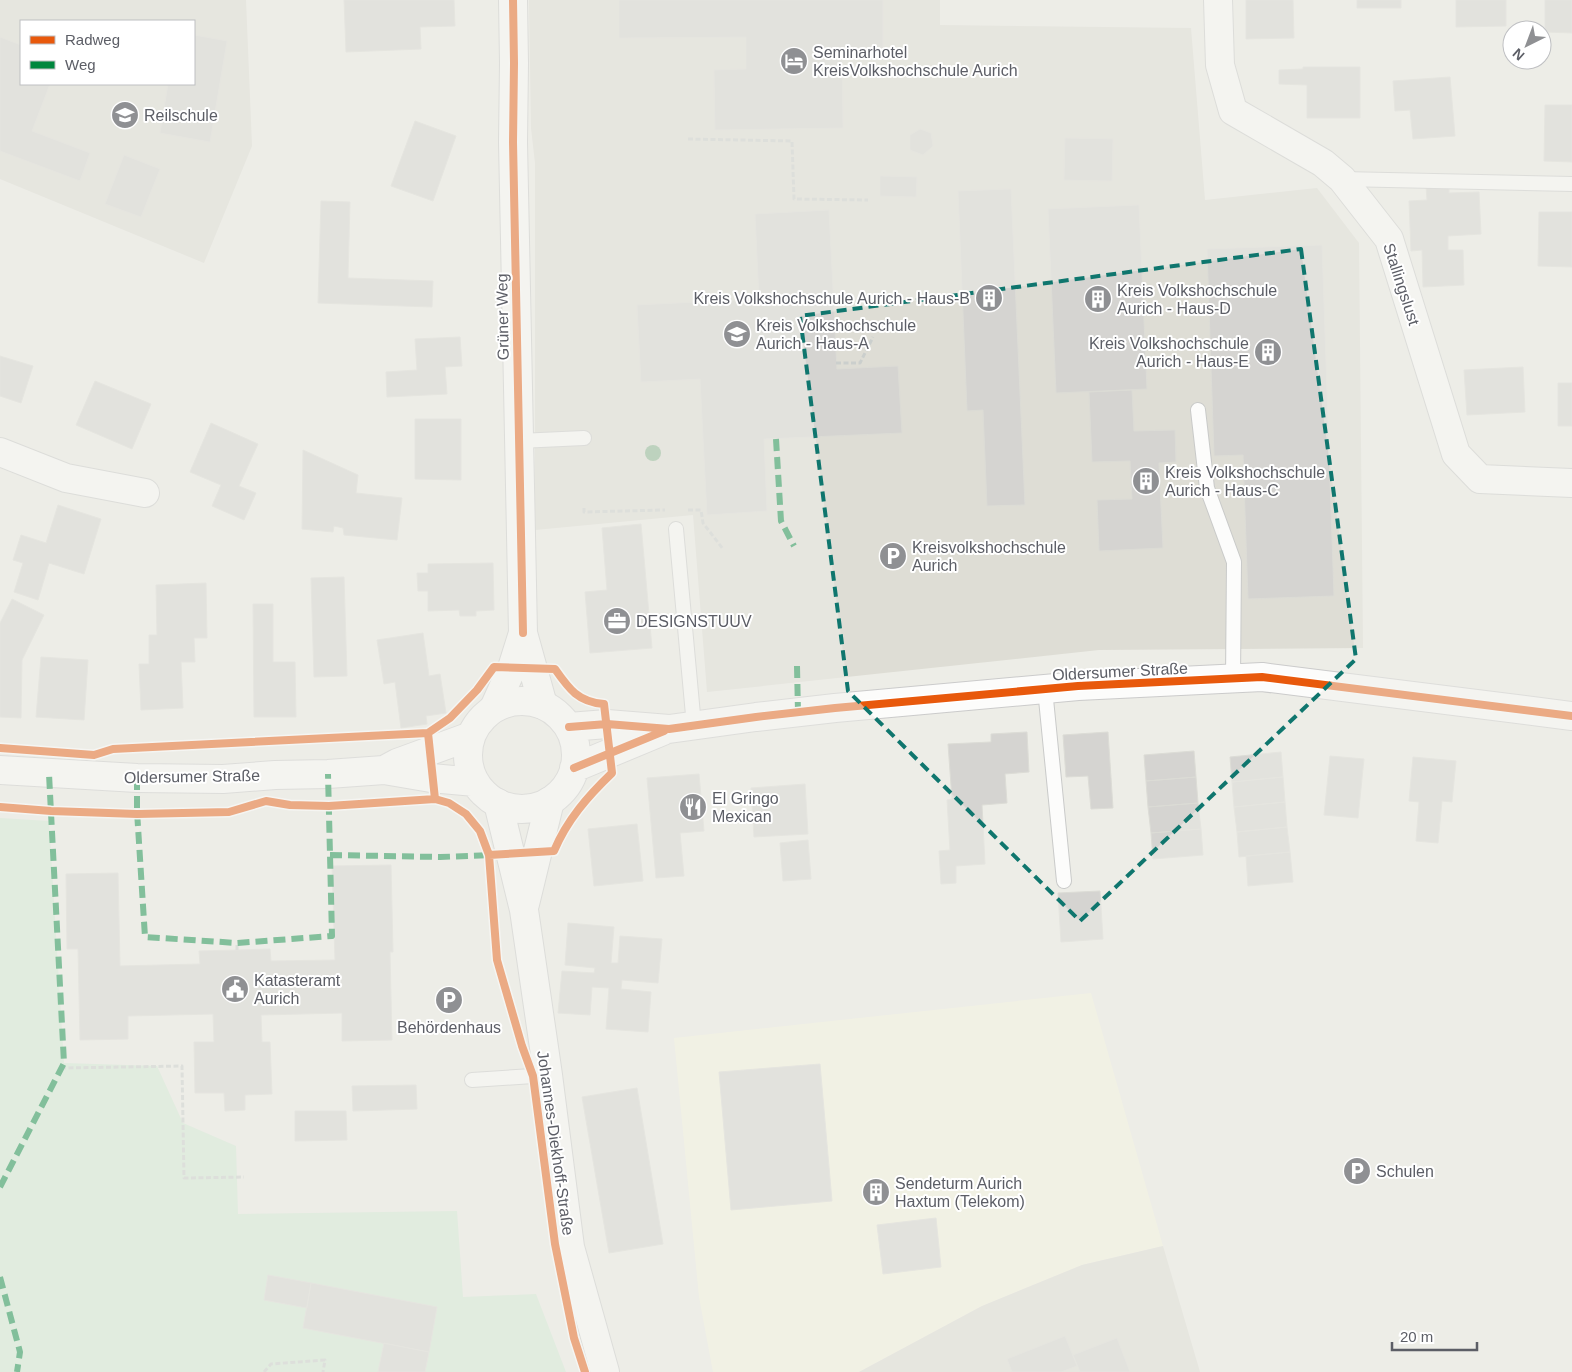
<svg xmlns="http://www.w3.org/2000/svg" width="1572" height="1372" viewBox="0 0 1572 1372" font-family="Helvetica,sans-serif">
<rect width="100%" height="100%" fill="#edede7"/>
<path fill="#f7f6df" d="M1091,993L1163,1246L1082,1265L982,1306L859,1372H713L699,1297L674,1038Z"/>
<path fill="#deddd5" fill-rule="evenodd" d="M0,0H246L252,146L204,263L0,179ZM21,21H194V84H21Z
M529,0H940V25L1191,28L1205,200L1317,188L1359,243L1363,648L1099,650L707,692L693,515L535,530V163L531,128Z
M1163,1246L1200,1372H859L982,1306L1082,1265Z"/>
<path fill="#d3ebd5" d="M0,818L49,821L64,1063L157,1066L183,1123L236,1146L238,1214L457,1211L463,1297L536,1294L566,1372H0Z"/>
<path fill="#d5d4d1" stroke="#dcdcd6" d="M344,0H454L455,26L420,27L421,49L346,52Z
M619,0H883V53H842L843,128L715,130L714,70L746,69V37L619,38Z
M1246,0H1293L1294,38L1246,39Z
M1357,0H1401V8H1357Z
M1456,0H1506V26L1456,27Z
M1545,0H1572V33L1545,32Z
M194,35L227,41L210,142L160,133L168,84H194Z
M0,37L21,45V84H50L32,131L90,153L80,181L0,151Z
M1303,67H1360V118H1307V85L1279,84V70L1303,69Z
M1450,77L1455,136L1413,139L1410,110L1395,111L1393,81Z
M1545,105H1572V162L1544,161Z
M415,121L456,136L433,201L391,186Z
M920,129L931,133L933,146L923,155L910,150V135Z
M1065,138L1113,139L1112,181L1064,180Z
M124,155L160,169L141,217L105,204Z
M880,176L917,177L916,197L880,196Z
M1449,185V193L1479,192L1481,234L1448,236V250H1463L1464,285L1423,287L1422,250L1411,251L1409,201L1427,200L1426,186Z
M1011,189L1025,505L987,506L983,410L967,411L958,191Z
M321,201L350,202L348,278L433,281L432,307L318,303Z
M1139,205L1147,389L1056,393L1048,209Z
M829,210L837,369L898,366L902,433L764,439L767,511L707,515L700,379L641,382L637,305L759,299L755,214Z
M1539,212H1572V267L1538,266Z
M1322,245L1334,596L1248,599L1243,455L1214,456L1207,249Z
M460,337L462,366L445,367L447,394L387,397L386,372L417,370L415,339Z
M0,356L33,366L21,403L0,396Z
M1523,367L1525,412L1467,415L1464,370Z
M95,381L151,404L132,449L76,425Z
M1558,383H1572V426H1558Z
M1132,390L1134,431L1175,430L1176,462L1159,463L1163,548L1099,551L1097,500L1132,499L1130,461L1092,462L1089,392Z
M415,419H461V480L415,479Z
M211,423L258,444L239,486L256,493L244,520L212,506L221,485L190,472Z
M303,450L358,475L356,493L402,498L397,540L344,535L343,528L334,526L333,532L302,529Z
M58,505L101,519L84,574L49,563L38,600L14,592L23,563L13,560L21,535L46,543Z
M641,524L652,648L590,653L585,592L607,590L602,528Z
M493,563L494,610L476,611V616H460L459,610L428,611V591H418L417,573H428V564Z
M344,577L347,676L314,677L311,578Z
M206,583L207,638H194L195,662H181L183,708L141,710L139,664H149V635H157L156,585Z
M12,599L44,615L22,660L21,718L0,717V623Z
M253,604H273V662H295L296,717H254Z
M423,633L429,676L440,674L446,713L426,716L427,724L401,728L395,682L384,684L377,640Z
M41,657L88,660L84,720L36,717Z
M1027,732L1029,772L1005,774L1007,803L982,805L985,864L956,866V883L941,884L939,851L950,850L947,800L952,799L948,744L991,742V734Z
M1108,732L1113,808L1091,809L1088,776L1066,777L1063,735Z
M1194,751L1196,777L1146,781L1144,755Z
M1281,752L1283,777L1232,782L1230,757Z
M1330,756L1364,759L1358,818L1324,815Z
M1413,757L1456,761L1452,802L1442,801L1438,843L1416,841L1419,802L1409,801Z
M699,774L704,831L680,833L684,876L656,878L647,778Z
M1196,777L1198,803L1148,807L1146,781Z
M1283,777L1285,802L1234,807L1232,782Z
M805,784L808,834L754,837L751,788Z
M1285,802L1287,827L1237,832L1234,807Z
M1198,803L1201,829L1151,833L1148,807Z
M637,824L643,881L594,886L588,829Z
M1287,827L1290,852L1239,857L1237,832Z
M1201,829L1203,855L1153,859L1151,833Z
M808,840L811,879L783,881L780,843Z
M1290,852L1293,882L1248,886L1246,856Z
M391,865L393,952H390L392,1040L342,1041V1013L261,1015L262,1042H270L272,1094L245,1095V1110L225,1111L224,1093H195L194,1042H214L213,1014L128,1016V1039L80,1040L78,949H67L66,874L118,873L120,966L200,964L199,951L237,950L270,949L271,961L335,960L332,866Z
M1100,891L1103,939L1061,942L1058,893Z
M568,923L614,927L611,963H618L620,936L662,939L658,983L622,980L621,989L651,992L648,1032L606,1029L609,988L592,987L590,1015L558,1013L562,971L594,973L595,968L565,965Z
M820,1064L832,1201L731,1210L719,1072Z
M416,1085L417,1109L353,1111L352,1086Z
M637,1088L663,1244L609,1253L582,1097Z
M295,1111H346L347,1140L295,1141Z
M867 1192a9 9 0 1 1 18 0a9 9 0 1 1-18 0Z
M936,1218L941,1267L883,1274L877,1225Z
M268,1275L311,1283L307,1308L264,1300Z
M311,1283L437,1307L429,1352L303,1328Z
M1065,1336L1077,1366L1061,1372H1012L1007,1359Z
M1117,1338L1130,1372H1080L1073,1355Z
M384,1343L429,1352L425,1372H378Z"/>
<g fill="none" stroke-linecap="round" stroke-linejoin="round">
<g stroke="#c9cac9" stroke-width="16">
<path id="service" d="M1342,179L1572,184
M1198,410L1207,488L1234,562L1233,679
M519,441L584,438
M676,529L694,726
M1045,689L1064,881
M472,1080L548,1075"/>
</g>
<g stroke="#c9cac9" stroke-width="30">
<path id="minor" d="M513,0L514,63L513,142L523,633L543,705
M1218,0L1220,65L1233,111L1323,163L1342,179L1389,239L1456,454L1480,479L1572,483
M0,452L66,478L145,493
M494,708L512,668L523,633"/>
</g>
<g stroke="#c9cac9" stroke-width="30">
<path id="tertiary" d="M498,803L524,910L548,1075L570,1247L605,1372
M525,904L550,801"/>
</g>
<g stroke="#cbcbcb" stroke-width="30">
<path id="secondary" d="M468 755a54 54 0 1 1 108 0a54 54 0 1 1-108 0Z
M569,727L607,724L669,729L756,717L835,708L1078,686L1262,677L1572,716
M574,768L663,731
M0,770L137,778L223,779L275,775L328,774L384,770L431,778L475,782
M384,770L397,763L471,736"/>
</g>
<path stroke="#cbcfcd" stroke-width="3" stroke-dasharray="5 2.5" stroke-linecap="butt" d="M688,139L792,141L794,199L868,200
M836,363H860L873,337
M584,508V512L665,510
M688,510H701L703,523L723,549
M237,950V943
M61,1068L182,1066L184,1178L244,1177
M264,1372L271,1364L325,1360L323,1372"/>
<use href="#service" stroke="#fcfcfb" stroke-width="14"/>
<use href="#minor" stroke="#fcfcfb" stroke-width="28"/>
<use href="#tertiary" stroke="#fcfcfb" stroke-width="28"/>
<use href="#secondary" stroke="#fcfcfb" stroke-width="28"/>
<path stroke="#00873e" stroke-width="6" stroke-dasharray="12 6" stroke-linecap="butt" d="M776,439L781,521L794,546
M797,666L798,712
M137,778V811L145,937L237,943L332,936L328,774
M330,855L440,857L493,855
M0,1187L64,1063L49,774
M0,1277L20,1352L17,1372"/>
<g stroke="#fff" stroke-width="11">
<path id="cycleway" d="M513,0L514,63L513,142L523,633
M569,727L607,724L669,729L756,717L835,708L1078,686L1262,677L1572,716
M428,733L435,799
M0,748L94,755L113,749L428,733L450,718L477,690L494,667L555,669C569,689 578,702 604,704L612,773C588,796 567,820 554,851L489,855
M574,768L664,731
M0,807L51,811L137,814L229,812L266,801L290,805L329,806L435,799L449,803L466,814L480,831L489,855L497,960L522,1046L533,1076L555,1244L574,1338L585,1372"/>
</g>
<use href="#cycleway" stroke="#e8590c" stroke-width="8"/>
</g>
<circle fill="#84b28c" cx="653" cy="453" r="8"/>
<path d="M0 0H1572V1372H0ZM1301,249L1356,659L1080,921L848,691L800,316Z" fill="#edede7" fill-opacity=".55" fill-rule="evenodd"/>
<path fill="none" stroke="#0f766e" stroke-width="4" stroke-dasharray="10 6" stroke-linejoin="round" d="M1301,249L1356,659L1080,921L848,691L800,316Z"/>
<defs>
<g id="hotel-disc" transform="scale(1.4375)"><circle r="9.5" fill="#8f9093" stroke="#fff"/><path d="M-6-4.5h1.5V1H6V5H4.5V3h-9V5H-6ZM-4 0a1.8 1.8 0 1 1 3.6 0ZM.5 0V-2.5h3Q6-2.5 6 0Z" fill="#fff"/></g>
<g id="school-disc" transform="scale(1.4375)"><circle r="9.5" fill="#8f9093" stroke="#fff"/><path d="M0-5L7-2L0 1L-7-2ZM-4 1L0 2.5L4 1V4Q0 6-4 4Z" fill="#fff"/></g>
<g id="building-disc" transform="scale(1.4375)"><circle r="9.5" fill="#8f9093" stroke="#fff"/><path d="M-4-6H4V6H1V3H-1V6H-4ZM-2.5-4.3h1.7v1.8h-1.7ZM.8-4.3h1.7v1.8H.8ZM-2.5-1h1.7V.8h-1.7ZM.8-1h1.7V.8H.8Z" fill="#fff"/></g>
<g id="university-disc" transform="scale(1.4375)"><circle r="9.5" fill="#8f9093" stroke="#fff"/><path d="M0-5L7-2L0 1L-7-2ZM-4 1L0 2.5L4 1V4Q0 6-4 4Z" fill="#fff"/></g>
<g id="parking-disc" transform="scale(1.4375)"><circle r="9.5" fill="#8f9093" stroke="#fff"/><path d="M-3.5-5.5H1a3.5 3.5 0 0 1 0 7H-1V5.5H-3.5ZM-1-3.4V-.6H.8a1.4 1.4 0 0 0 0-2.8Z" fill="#fff"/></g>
<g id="office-disc" transform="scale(1.4375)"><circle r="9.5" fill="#8f9093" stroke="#fff"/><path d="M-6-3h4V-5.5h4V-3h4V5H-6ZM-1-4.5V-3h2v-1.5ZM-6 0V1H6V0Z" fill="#fff"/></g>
<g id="restaurant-disc" transform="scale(1.4375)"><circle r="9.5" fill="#8f9093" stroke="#fff"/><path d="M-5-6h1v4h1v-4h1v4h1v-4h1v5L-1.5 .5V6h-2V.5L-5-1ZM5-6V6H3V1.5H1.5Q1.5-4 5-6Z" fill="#fff"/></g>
<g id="civic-disc" transform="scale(1.4375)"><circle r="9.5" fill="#8f9093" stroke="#fff"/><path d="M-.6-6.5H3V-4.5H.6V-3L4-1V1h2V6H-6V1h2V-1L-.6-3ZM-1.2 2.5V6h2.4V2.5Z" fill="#fff"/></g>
</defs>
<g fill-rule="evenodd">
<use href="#hotel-disc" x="794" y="61"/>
<use href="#school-disc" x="125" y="115"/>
<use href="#building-disc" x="989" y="298"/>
<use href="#building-disc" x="1098" y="299"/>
<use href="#university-disc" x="737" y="334"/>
<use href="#building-disc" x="1268" y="352"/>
<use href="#building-disc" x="1146" y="481"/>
<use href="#parking-disc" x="893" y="556"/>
<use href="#office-disc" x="617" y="621"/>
<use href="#restaurant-disc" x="693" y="807"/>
<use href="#civic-disc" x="235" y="989"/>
<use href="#parking-disc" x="449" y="1000"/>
<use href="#parking-disc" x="1357" y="1171"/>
<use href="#building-disc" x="876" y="1192"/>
</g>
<g text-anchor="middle" stroke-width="4" stroke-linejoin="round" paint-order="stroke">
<g font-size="16" fill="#5c5e66" stroke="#fff" text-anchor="start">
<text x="813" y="58">Seminarhotel<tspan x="813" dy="18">KreisVolkshochschule Aurich</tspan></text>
<text x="144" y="121">Reilschule</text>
<text x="1117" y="296">Kreis Volkshochschule<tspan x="1117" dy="18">Aurich - Haus-D</tspan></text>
<text x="970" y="304" text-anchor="end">Kreis Volkshochschule Aurich - Haus-B</text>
<text x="756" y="331">Kreis Volkshochschule<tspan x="756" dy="18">Aurich - Haus-A</tspan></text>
<text x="1249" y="349" text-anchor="end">Kreis Volkshochschule<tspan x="1249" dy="18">Aurich - Haus-E</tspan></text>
<text x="1165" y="478">Kreis Volkshochschule<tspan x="1165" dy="18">Aurich - Haus-C</tspan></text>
<text x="912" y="553">Kreisvolkshochschule<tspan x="912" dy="18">Aurich</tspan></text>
<text x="636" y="627">DESIGNSTUUV</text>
<text x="712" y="804">El Gringo<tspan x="712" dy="18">Mexican</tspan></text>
<text x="254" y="986">Katasteramt<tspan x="254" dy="18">Aurich</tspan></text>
<text x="449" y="1033" text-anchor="middle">Behördenhaus</text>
<text x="1376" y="1177">Schulen</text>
<text x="895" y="1189">Sendeturm Aurich<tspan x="895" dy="18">Haxtum (Telekom)</tspan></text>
</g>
<g font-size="16" fill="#5c5e66" stroke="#fff">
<text transform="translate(1402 284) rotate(72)" y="6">Stallingslust</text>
<text transform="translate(502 317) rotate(-91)" y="6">Grüner Weg</text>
<text transform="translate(1120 671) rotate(-3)" y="6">Oldersumer Straße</text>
<text transform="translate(192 776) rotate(-1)" y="6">Oldersumer Straße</text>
<text transform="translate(556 1143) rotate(82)" y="6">Johannes-Diekhoff-Straße</text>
</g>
</g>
<rect x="20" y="20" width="175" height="65" fill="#ffffff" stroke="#bebfc2"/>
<rect x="30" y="36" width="25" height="8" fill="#e8590c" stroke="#bebfc2"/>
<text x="65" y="45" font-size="15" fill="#5c5e66">Radweg</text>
<rect x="30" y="61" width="25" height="8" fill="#00873e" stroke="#bebfc2"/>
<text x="65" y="70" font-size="15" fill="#5c5e66">Weg</text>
<g transform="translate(1527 45) rotate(222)"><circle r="24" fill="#ffffff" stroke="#bebfc2"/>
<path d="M0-4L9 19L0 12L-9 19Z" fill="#8f9093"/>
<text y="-8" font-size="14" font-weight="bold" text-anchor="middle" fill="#5c5e66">N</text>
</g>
<path d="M1392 1342v8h85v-8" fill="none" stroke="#5c5e66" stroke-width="2.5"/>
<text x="1400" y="1342" font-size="15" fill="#5c5e66" stroke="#ffffff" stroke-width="4" paint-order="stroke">20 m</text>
</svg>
